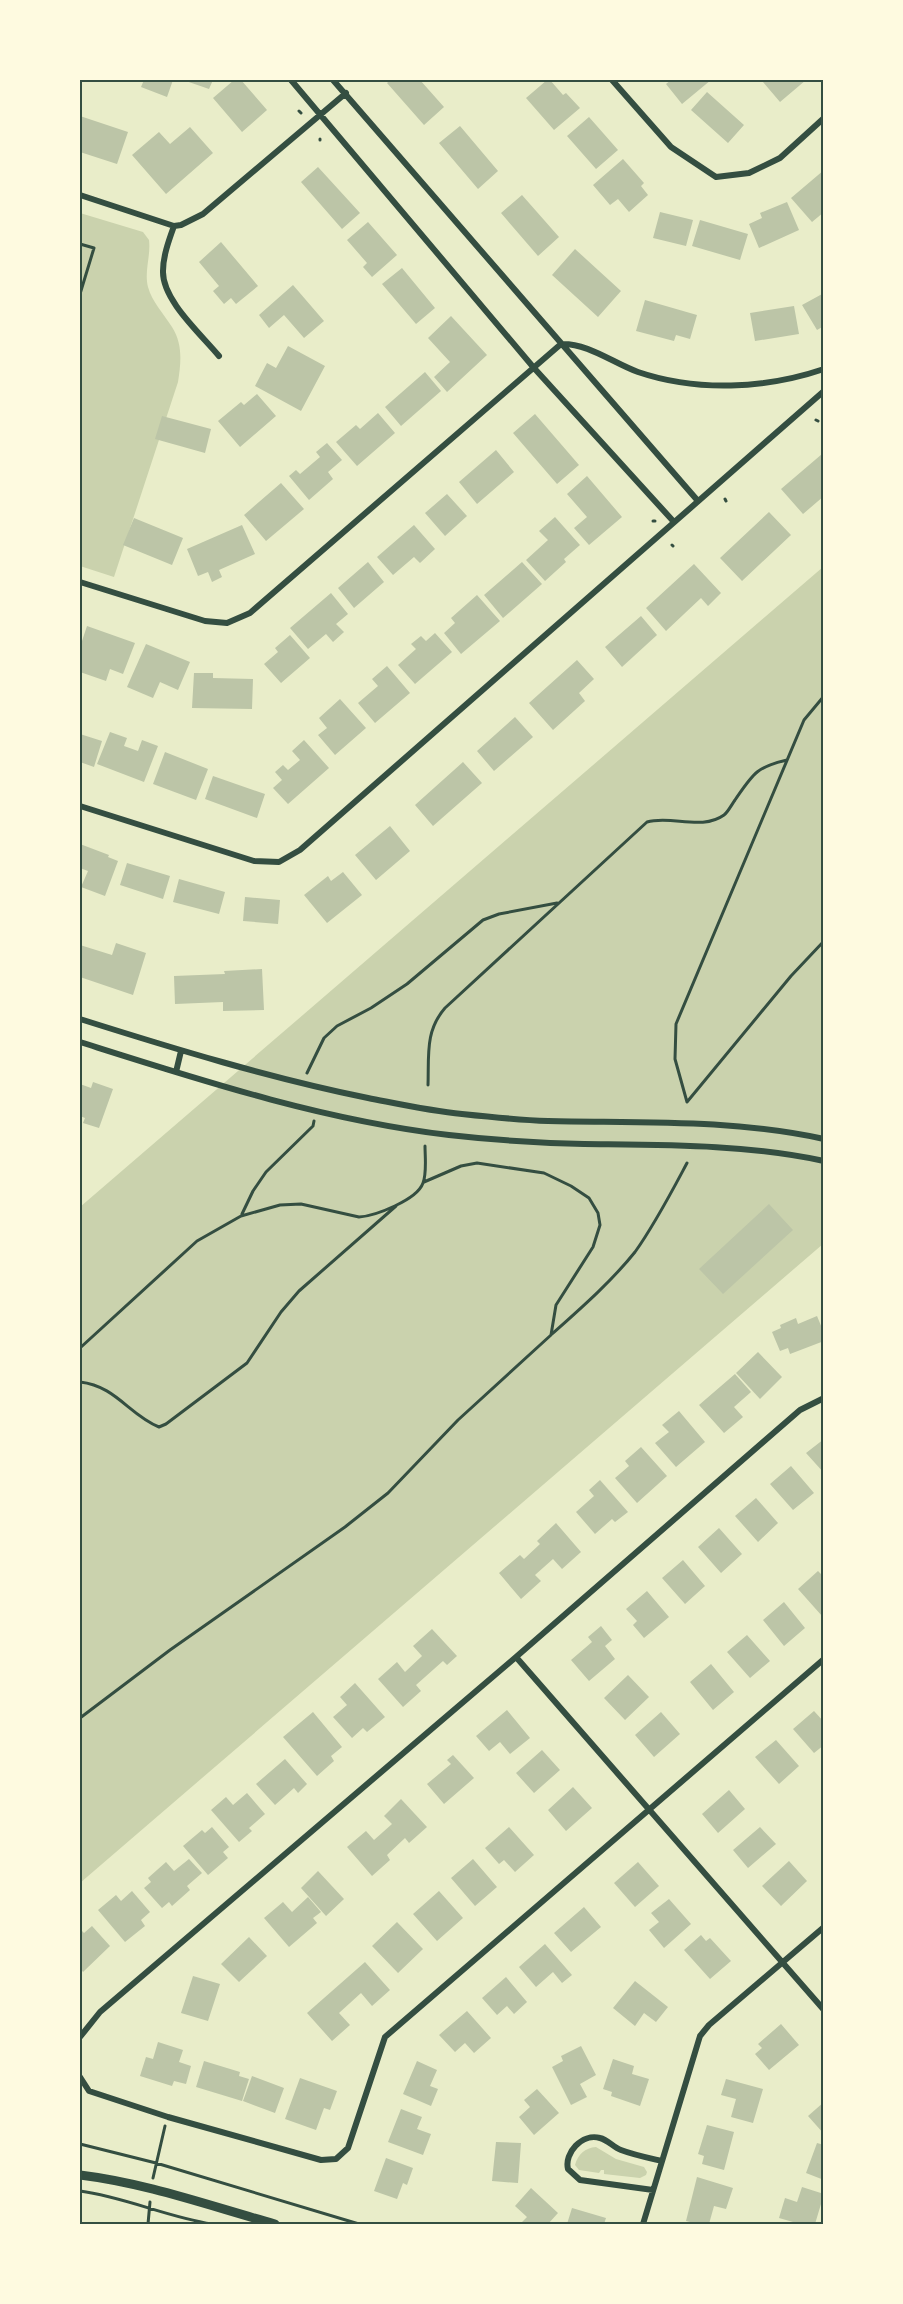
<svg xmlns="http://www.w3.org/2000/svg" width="903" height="2304" viewBox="0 0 903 2304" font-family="'Source Sans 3',sans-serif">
<rect width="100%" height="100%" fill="#e9edc9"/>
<path fill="#cad2ad" d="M80,213L143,232L149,240C151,256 144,271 148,287C152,302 164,314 172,327C183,344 181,363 178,382L114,577L80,566Z
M823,567V1244L80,1883V1207Z
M596,2147L616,2159L644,2167L647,2172L646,2175L640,2178L604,2174V2170H601L599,2173L579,2170L575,2165C578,2154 585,2148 596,2147Z"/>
<path fill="#bcc5a7" d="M144,80H173L167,97L141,87Z
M183,80H213L209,89Z
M234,80H241L267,110L242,132L213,98Z
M390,80H420L444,107L424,125L387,83Z
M547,80H550L563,95L566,93L580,108L554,130L526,98Z
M671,80H711L682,104L666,84Z
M767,80H806L780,102L763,82Z
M707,92L744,125L728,143L691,110Z
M80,116L128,132L117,164L80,152Z
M589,117L618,150L596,169L567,136Z
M460,126L498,171L478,189L439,143Z
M190,127L213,153L166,194L132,155L159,132L170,144Z
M623,159L644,183L641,186L648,195L629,212L618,199L610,205L593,185Z
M318,167L360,213L342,229L301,182Z
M824,170V212L812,222L791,198Z
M522,195L559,237L538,256L501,213Z
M787,202L799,230L759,248L749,224L762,218L760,213Z
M660,212L693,220L686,246L653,238Z
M700,220L748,234L740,260L692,246Z
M368,222L397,255L372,277L363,267L367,263L347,240Z
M221,242L258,286L236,304L231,298L224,304L213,291L219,286L199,262Z
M575,249L621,291L598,317L552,275Z
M402,268L435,308L416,324L382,284Z
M293,285L324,321L304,338L284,315L269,328L259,315Z
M824,293V326L817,330L802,305Z
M645,300L697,315L690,339L676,335L674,341L636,331Z
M794,306L799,334L755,341L750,313Z
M451,316L487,355L447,392L434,377L450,362L428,338Z
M288,346L325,366L301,411L255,386L267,363L276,368Z
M425,372L441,391L401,426L385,407Z
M257,394L276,416L240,447L218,421L241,402L244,405Z
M378,413L395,433L357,466L336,442L356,425L360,429Z
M535,414L579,465L557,484L513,433Z
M162,416L211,429L205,453L155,439Z
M327,443L342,460L328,472L333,479L309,500L289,476L296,470L300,474L320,457L316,452Z
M496,450L514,472L477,504L459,482Z
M822,454L824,456V496L803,514L781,489Z
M587,476L622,517L589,545L574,528L587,517L567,494Z
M281,483L304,509L266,541L244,515Z
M447,494L467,516L445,536L425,513Z
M769,512L791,535L742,581L720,558Z
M555,517L580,545L564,559L566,562L545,581L526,560L548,540L539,531Z
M134,518L183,538L172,565L123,545Z
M242,525L255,554L219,570L222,577L212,582L208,572L198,576L187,549Z
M414,525L435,549L420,563L414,557L393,575L377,557Z
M368,562L384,582L354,608L338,588Z
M522,562L542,584L503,618L484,595Z
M694,564L721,593L708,606L701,598L666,631L646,608Z
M331,593L348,614L336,624L344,632L333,642L326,634L308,649L290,628Z
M477,595L500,621L461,654L444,633L455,623L451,618Z
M641,616L657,635L622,667L605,647Z
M87,626L135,643L123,674L110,669L106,681L80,672V647Z
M435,633L452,652L415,684L398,665L416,649L411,644L421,636L426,641Z
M290,635L310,658L281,683L264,664L278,652L275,648Z
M146,644L190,662L178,690L160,682L153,698L127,687Z
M577,660L594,679L579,693L585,701L553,730L529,703Z
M387,666L410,693L375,723L358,703L378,686L372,679Z
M194,673H213V678L253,679L252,709L192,708Z
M340,699L366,728L335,755L318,735L327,728L319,718Z
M515,717L533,737L494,771L477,751Z
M110,732L127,738L124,746L138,751L142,740L158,746L144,782L97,764Z
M80,734L102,741L94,767L80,762Z
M304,740L329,768L288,804L273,788L282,780L275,772L283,765L288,770L300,760L292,751Z
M165,752L208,769L196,800L153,784Z
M463,762L482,783L433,826L415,805Z
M213,776L265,794L257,818L205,799Z
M390,826L410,851L376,880L355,855Z
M80,844L109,855L108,857L118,861L105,896L81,887L88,871L80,868Z
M127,863L170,876L163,899L120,885Z
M343,872L362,895L327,923L304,895L328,876L331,881Z
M179,879L225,892L219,914L173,902Z
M245,897L280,900L278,924L243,921Z
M116,943L146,953L133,995L80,977V945L112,955Z
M262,969L264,1010L223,1011V1002L175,1004L174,976L225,974L224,971Z
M93,1082L113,1089L99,1128L83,1123L85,1118L80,1116V1084L91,1088Z
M769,1204L793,1230L723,1294L699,1269Z
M817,1316L824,1333V1341L790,1354L788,1348L780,1351L772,1332L781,1328L780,1325L796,1318L798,1324Z
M758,1352L782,1377L760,1399L736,1373Z
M735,1374L751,1392L734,1407L743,1417L724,1433L699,1405Z
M679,1411L705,1442L676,1467L655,1443L669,1432L662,1425Z
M824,1439V1473L806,1453Z
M641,1447L667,1476L637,1503L615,1478L629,1466L625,1461Z
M791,1466L814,1493L793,1510L770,1484Z
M600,1480L628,1512L615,1522L612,1519L595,1534L576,1512L594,1496L589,1490Z
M756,1498L778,1523L758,1542L735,1516Z
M556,1523L581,1552L562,1569L553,1559L535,1575L541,1581L521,1599L499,1573L520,1555L524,1559L540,1544L537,1541Z
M719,1528L742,1554L721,1573L698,1547Z
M683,1560L705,1586L685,1604L662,1578Z
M818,1571L824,1577V1614L822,1616L798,1589Z
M647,1591L669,1617L644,1638L633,1625L637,1621L626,1609Z
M784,1602L805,1628L784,1646L763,1620Z
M601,1626L612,1640L605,1646L615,1659L589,1681L571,1660L592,1642L588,1637Z
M432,1629L457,1656L447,1665L443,1661L416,1685L421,1691L403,1707L378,1679L397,1662L405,1672L422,1656L413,1646Z
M747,1635L770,1661L750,1678L727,1652Z
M711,1664L734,1692L713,1710L690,1682Z
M628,1675L649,1697L625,1720L604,1698Z
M355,1683L385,1717L367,1732L363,1728L352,1738L333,1717L347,1705L340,1697Z
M507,1710L530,1738L510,1754L500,1742L489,1751L476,1736Z
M814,1711L824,1722V1745L814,1753L793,1729Z
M313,1712L342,1747L331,1756L334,1761L317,1776L283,1737Z
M661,1712L680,1734L654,1757L635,1735Z
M776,1740L799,1766L779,1784L755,1757Z
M542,1750L560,1770L534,1793L516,1773Z
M453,1755L474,1778L444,1804L427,1784L451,1764L447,1760Z
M285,1759L307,1784L298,1793L294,1788L275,1805L256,1784Z
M573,1787L592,1808L566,1831L548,1810Z
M729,1790L745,1809L718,1833L702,1814Z
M247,1793L265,1814L249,1828L252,1831L239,1842L211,1810L226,1797L233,1805Z
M401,1799L427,1827L409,1843L405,1838L387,1855L390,1860L372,1876L347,1847L366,1831L374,1840L392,1824L384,1816Z
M212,1827L229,1847L223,1852L228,1858L208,1875L183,1846L202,1830L205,1833Z
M509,1827L534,1855L515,1872L504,1860L499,1864L485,1848Z
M760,1827L776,1844L748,1868L733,1850Z
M189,1859L202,1873L187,1886L190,1890L172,1906L169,1902L162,1908L144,1888L151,1882L148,1878L166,1862L174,1871Z
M473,1859L497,1887L475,1906L451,1878Z
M789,1861L807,1881L781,1906L762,1886Z
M638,1862L659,1886L635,1907L614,1883Z
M318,1871L344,1899L326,1916L301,1888Z
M132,1891L150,1912L141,1920L145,1926L125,1942L98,1910L116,1895L121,1901Z
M439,1891L463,1918L437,1941L413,1914Z
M308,1897L321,1912L313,1918L317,1923L289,1947L264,1918L283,1902L292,1912Z
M669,1899L691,1924L664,1948L649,1930L659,1922L651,1913Z
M584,1907L601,1927L571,1952L554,1933Z
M397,1922L423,1949L398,1973L372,1946Z
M92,1926L110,1946L83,1972L80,1968V1929L84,1933Z
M701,1935L706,1941L710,1938L731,1961L710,1979L684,1950Z
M249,1937L267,1956L239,1982L221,1964Z
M545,1944L572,1975L562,1983L553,1972L536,1987L519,1967Z
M365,1962L390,1990L372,2006L361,1993L339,2013L350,2025L332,2041L307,2013Z
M193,1976L220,1984L208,2021L181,2013Z
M506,1977L527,2002L514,2014L507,2006L497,2015L482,1998Z
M635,1981L668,2007L656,2022L644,2013L635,2026L613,2008Z
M467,2011L491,2038L474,2053L465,2043L455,2052L439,2035Z
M781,2024L799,2045L769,2070L755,2054L762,2048L758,2044Z
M158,2042L183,2050L179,2062L191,2066L186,2084L174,2081L172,2086L140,2076L146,2057L153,2059Z
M581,2046L596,2075L580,2084L587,2097L571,2105L552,2067L563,2061L561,2056Z
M613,2059L634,2066L632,2074L649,2079L640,2106L611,2096L612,2092L603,2089Z
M204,2061L240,2072L239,2076L249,2079L242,2101L196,2087Z
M417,2061L437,2070L430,2086L438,2089L431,2106L403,2094Z
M252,2076L284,2088L275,2113L243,2101Z
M300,2078L337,2091L330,2110L324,2108L316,2130L285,2119Z
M726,2079L763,2089L753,2123L731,2117L736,2099L721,2095Z
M537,2089L559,2113L534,2135L519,2117L530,2107L524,2100Z
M824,2102V2134L808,2116Z
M401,2109L422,2117L417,2129L431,2134L423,2155L388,2142Z
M707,2125L734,2132L724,2170L702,2164L704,2156L698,2154Z
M496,2142L521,2143L518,2183L492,2181Z
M817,2143L824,2145V2180L806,2173Z
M386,2158L413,2168L407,2185L403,2183L397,2199L374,2191Z
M697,2177L733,2188L726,2209L714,2206L709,2224H698L686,2221Z
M802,2187L824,2194L815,2224H800L779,2218L785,2198L797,2202Z
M531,2188L558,2213L548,2224H520L527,2217L515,2206Z
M572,2208L606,2218L604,2224H567Z"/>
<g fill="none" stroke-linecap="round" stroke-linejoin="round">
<path stroke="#344e41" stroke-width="3" d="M299,111L301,113
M320,139V140
M80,244L94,248L80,294
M816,420L818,421
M725,499L726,501
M653,521H655
M672,545L673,546
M824,696L804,720L676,1024L675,1059L687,1102L791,976L824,941
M307,1073L324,1038L337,1026L371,1008L407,984L483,920L499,914L557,903
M428,1085C429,1055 425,1031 445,1008L647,822C671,815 702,831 724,815C728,812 732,804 735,800C753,774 756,767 787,760
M242,1214L253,1191L266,1172L313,1126L314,1121
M552,1334C580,1309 611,1282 635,1252C655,1224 671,1193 687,1163
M80,1348L197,1241L241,1216L280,1205L301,1204L359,1217C375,1216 417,1200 423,1183C427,1173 425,1157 425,1146
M80,1382C116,1386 129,1415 159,1427L166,1424L247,1363L281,1312L299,1291L396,1206
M80,1718L170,1650L345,1527L388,1493L458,1420L551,1335L556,1305L593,1247L600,1225L598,1213L589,1198L571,1186L544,1173L477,1163L461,1166L424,1182
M80,2144L156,2163L359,2224
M153,2178L165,2126
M80,2191C125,2197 167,2217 212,2224
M148,2224L150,2202"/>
<path stroke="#344e41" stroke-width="6" d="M291,80L534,368L674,522
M333,80L698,501
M612,80L671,147L716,177L749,173L780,158L824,118
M80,195L174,226L181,225L203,214L346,93
M174,226C169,240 163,256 163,271C162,300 201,334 219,356
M561,344C588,343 613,363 638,372C697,392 765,389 824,369
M80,582L205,621L227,623L250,613L561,344
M80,806L254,861L279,862L300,850L824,391
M80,1019C175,1049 270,1078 368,1098C399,1104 430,1111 462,1114C490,1117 519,1120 548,1121C641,1123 732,1119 824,1139
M80,1042C200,1080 322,1120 449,1135C493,1140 539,1143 584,1144C665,1145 744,1144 824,1161
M176,1072L181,1051
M516,1657L824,2010
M80,2037L100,2012L516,1657L800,1410L824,1398
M80,2077L89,2091L168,2117L321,2160L336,2159L348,2148L385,2037L824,1659
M653,2190L580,2180L568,2169C564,2153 582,2133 600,2138C608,2140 613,2147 621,2150C634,2155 649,2158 662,2161
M643,2224L700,2036L709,2025L824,1927"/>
<path stroke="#344e41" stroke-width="9" d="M80,2175C146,2183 210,2206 275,2224"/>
</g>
<rect width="903" height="2304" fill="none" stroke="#fefae0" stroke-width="162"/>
<rect x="81" y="81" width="741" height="2142" fill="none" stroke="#344e41" stroke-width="2"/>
</svg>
